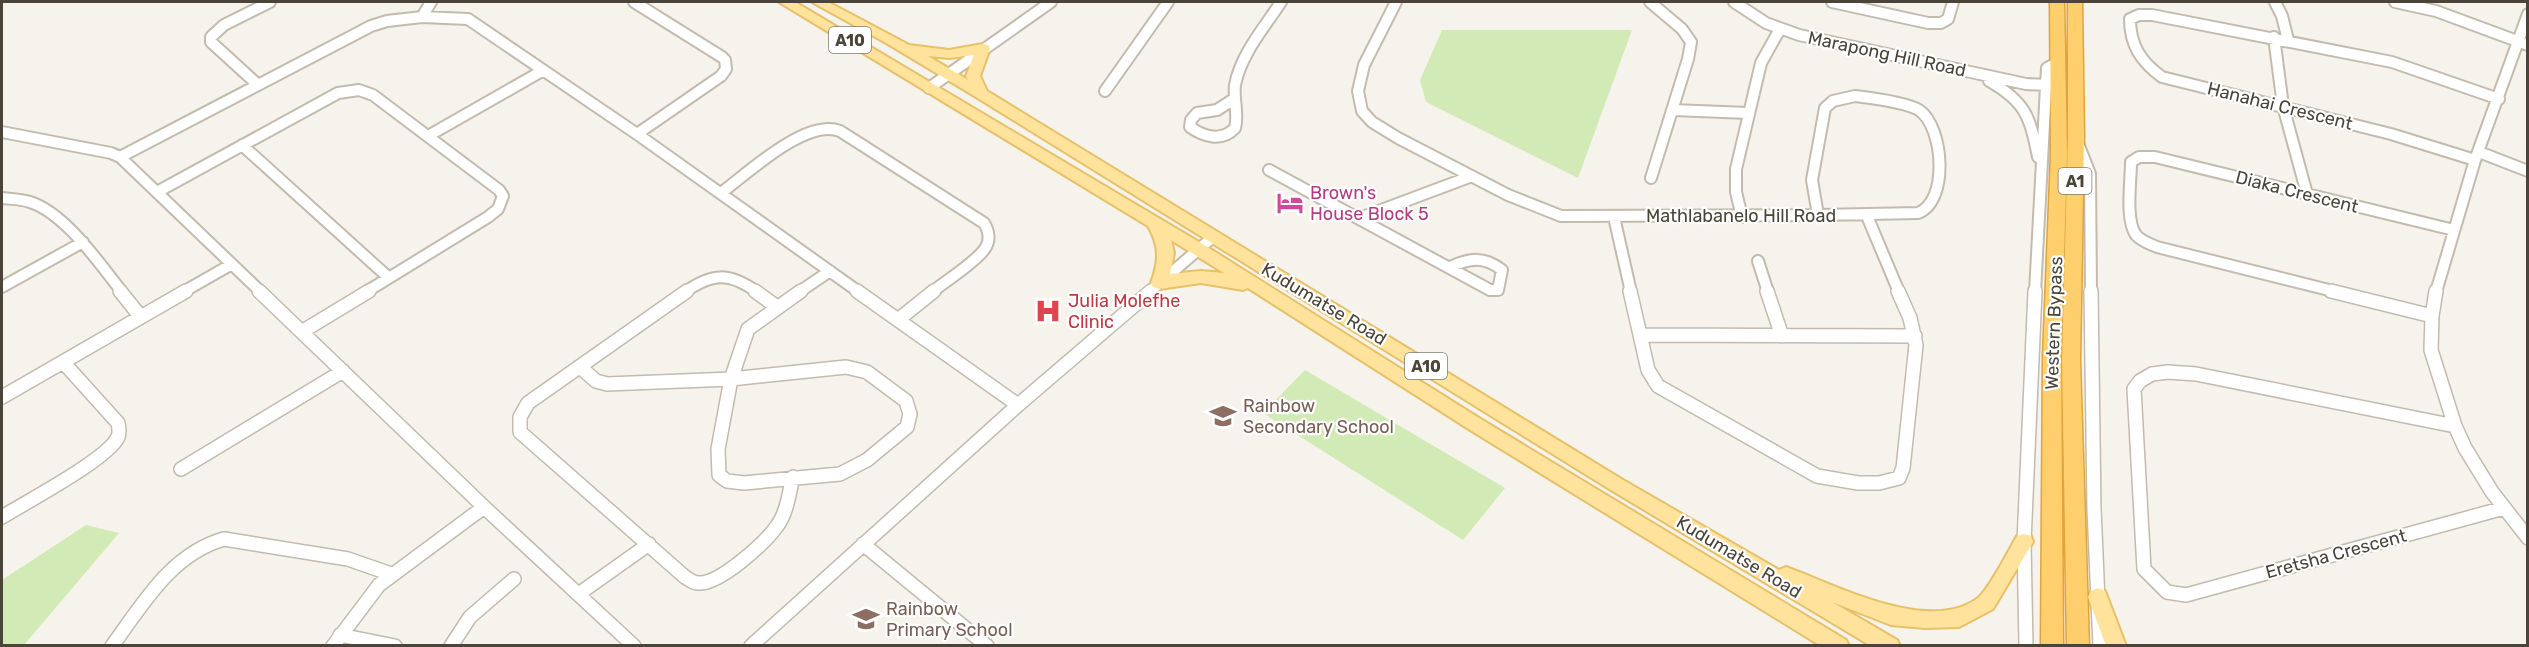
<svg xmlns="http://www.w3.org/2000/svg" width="2529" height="647" viewBox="0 0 2529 647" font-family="Rubik,sans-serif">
<rect width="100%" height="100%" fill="#f6f3ec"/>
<path fill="#d2eab5" d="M1442,30H1632L1578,178L1426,102L1420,80Z
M1305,370L1505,488L1463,540L1263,413Z
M86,525L119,533L24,645H2V580Z"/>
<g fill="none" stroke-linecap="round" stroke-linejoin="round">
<g stroke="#c2bbae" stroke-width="14">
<path id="minor-far1" d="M634,2L722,57L725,60L726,69L721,76L637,134
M1396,2L1364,65L1358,91L1362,111L1372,122L1398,138L1508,195L1561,216L1818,215
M1650,2L1682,29L1691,42L1688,59L1651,178
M1734,2L1766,23L1799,35L2026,84L2047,85
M1832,2L1928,23H1941L1948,19L1953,2
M2275,2L2282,16L2288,40
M2395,2L2436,11L2528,45
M422,17L431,2
M2274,37L2283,106L2307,194
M1989,81C2026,102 2030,117 2038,157
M257,84L211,42V37L224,25L270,2
M929,88L1051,2
M1105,91L1168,2
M1855,96C1872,98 1905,102 1919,110C1944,127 1949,202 1918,213L1818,215L1812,180L1825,108L1833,101Z
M1234,99L1217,110L1197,113L1191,120L1190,127C1204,137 1222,142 1235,128C1239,114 1233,99 1235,85C1241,54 1264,28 1281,2
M1673,110L1748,113
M2,132L111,153L120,157L261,292
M428,136L542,71
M2078,143L2090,174L2091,292
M242,145L388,277
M2479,152L2528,171
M120,157L371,26L387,21L422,17L468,19L637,134L859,292
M2475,160L2391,134L2162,77C2141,62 2130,45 2130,19L2139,15H2152L2392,62L2499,99
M1269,170L1490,290H1498L1502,270C1484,256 1470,258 1450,267
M157,192L338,93L359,90L373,95L499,190L503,196L498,209L488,217L366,292
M721,193C748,173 806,118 840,131L984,223C989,231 991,241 984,250C972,265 947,280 932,292
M2,198C11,199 21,199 30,202C65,213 100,264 122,292
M1867,216L1899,292
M1614,217L1631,292
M1742,217L1736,192V169L1761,63L1780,29
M1360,218L1472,176
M1758,261L1768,292
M2,287L83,242
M183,292L232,264
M685,292C712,273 729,272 757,292
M799,292L830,271
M1149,292L1213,237
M2035,292L2047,68L2056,63
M2337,292L2157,247C2150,244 2141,241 2136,235C2125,220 2131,181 2131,162L2139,157H2155L2454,230
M2436,292L2475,160L2528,14"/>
</g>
<g stroke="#c2bbae" stroke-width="16">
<path id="minor" d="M120,291L140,316
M259,291L484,507L634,646
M687,291L528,403L520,417V432L685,577C689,579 693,583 698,583C719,585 765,543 777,526C787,513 789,493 793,477
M755,291L777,307
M857,291L1018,405
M1630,291L1648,370L1658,386L1817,476L1858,483H1879L1899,478L1903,468L1916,345L1910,318L1898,291
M1767,291L1782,336
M2091,291L2094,509L2100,646
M2331,291L2432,316
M2436,291L2432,316L2431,350L2455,426L2465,448L2492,492L2528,538
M899,319L934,291
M303,331L369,291
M1641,335L1915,336
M580,367L596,381L607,384L731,379
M846,367L867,372L906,401L910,414L907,427L867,460L840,474L744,483L727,481L719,475L718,449L731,379Z
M731,379L748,329L801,291
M2,397L186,291
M2455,426L2196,374L2168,372L2152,374L2140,381L2134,389L2144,569L2167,592L2186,595L2504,508
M181,469L343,371
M2,517C26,502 108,459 118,437C120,432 119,428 118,423L63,362
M863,544L987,646
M580,593L649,544
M340,635L395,646
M112,646C143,604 171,554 224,539L348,559L391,574
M333,646L379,585L484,507
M451,646L470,617L514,579
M751,646L1018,405L1151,291
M2026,646L2024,542L2035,291"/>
</g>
<g stroke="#e6c16a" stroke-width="4">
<path id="major" d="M779,2H795L1204,245L1479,418L1846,640L1849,646H1821L1467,428L1248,288L1243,290L1201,283L1159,289L1153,287L1151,283C1159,261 1160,247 1148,226ZM1171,240L1224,273L1201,271L1170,274L1174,253Z
M812,2H828L909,45L949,50L983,44L988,45L990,48L980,76L987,91L1623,480L1779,570L1786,567C1836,585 1929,635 1978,598C1989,589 2009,550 2017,536L2024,534L2031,536L2033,542L1993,609L1959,627L1925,628L1891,625L1832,602L1897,640L1900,646H1871L1611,490L976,97L888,44ZM974,55L966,76L968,80L928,56L949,58Z
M2098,588L2105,591L2126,646H2106L2088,597L2091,591Z"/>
</g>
<g stroke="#e0a43c" stroke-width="3">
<path id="highway" d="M2050,2H2064L2067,154L2061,356L2063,646H2041L2043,356L2051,154Z
M2068,2H2082L2084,137L2080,360L2089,646H2067L2062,360L2068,137Z"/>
</g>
<use href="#minor-far1" stroke="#fff" stroke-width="10"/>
<use href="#minor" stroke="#fff" stroke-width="13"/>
<use href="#major" fill="#ffe39c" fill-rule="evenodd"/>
<use href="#highway" fill="#ffcf6e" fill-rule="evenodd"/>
</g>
<defs>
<g id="hotel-bare" transform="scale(2.07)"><path d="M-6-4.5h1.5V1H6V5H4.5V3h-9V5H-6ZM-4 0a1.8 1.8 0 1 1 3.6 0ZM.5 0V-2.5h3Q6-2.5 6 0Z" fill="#d1479c" stroke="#fff" stroke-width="2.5" paint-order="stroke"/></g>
<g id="hospital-bare" transform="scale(2.07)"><path d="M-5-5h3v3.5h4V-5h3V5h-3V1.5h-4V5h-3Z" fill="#e0444e" stroke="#fff" stroke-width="2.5" paint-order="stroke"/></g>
<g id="school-bare" transform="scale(2.07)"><path d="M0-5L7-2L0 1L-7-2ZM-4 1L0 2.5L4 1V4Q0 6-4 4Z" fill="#8d6e63" stroke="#fff" stroke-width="2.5" paint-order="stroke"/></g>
</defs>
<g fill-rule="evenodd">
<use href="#hotel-bare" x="1290" y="203"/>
<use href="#hospital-bare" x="1048" y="311"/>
<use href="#school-bare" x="1223" y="416"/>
<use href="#school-bare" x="866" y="619"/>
</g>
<g text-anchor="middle" stroke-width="4.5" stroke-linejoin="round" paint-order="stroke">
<g fill="#fff" stroke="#817c74" stroke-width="1.5">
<rect x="829" y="27" width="42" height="26" rx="4.5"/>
<rect x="2058.5" y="168" width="33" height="26" rx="4.5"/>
<rect x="1405" y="353" width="42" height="26" rx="4.5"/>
</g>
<g font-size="16" font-weight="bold" fill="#4b4439">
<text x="850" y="46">A10</text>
<text x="2075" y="187">A1</text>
<text x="1426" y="372">A10</text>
</g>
<g font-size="18" fill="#4b4439" stroke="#fff">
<text transform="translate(1887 54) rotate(12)" y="6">Marapong Hill Road</text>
<text transform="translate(2280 106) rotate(14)" y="6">Hanahai Crescent</text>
<text transform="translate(2297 192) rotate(14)" y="6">Diaka Crescent</text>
<text x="1741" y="222">Mathlabanelo Hill Road</text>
<text transform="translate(1324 304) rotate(31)" y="6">Kudumatse Road</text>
<text transform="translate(2054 323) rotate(-88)" y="6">Western Bypass</text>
<text transform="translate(2336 554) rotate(-15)" y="6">Eretsha Crescent</text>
<text transform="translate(1739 557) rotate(31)" y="6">Kudumatse Road</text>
</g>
<g font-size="18" fill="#b23c85" stroke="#fff" text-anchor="start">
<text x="1310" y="199">Brown's<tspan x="1310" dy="21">House Block 5</tspan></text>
</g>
<g font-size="18" fill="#be3a42" stroke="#fff" text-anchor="start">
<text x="1068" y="307">Julia Molefhe<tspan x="1068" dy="21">Clinic</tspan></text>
</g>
<g font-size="18" fill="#785e54" stroke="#fff" text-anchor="start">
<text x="1243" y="412">Rainbow<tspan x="1243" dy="21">Secondary School</tspan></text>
<text x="886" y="615">Rainbow<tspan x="886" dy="21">Primary School</tspan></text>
</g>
</g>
<rect width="2529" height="647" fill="none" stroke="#4b4439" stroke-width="6"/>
</svg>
